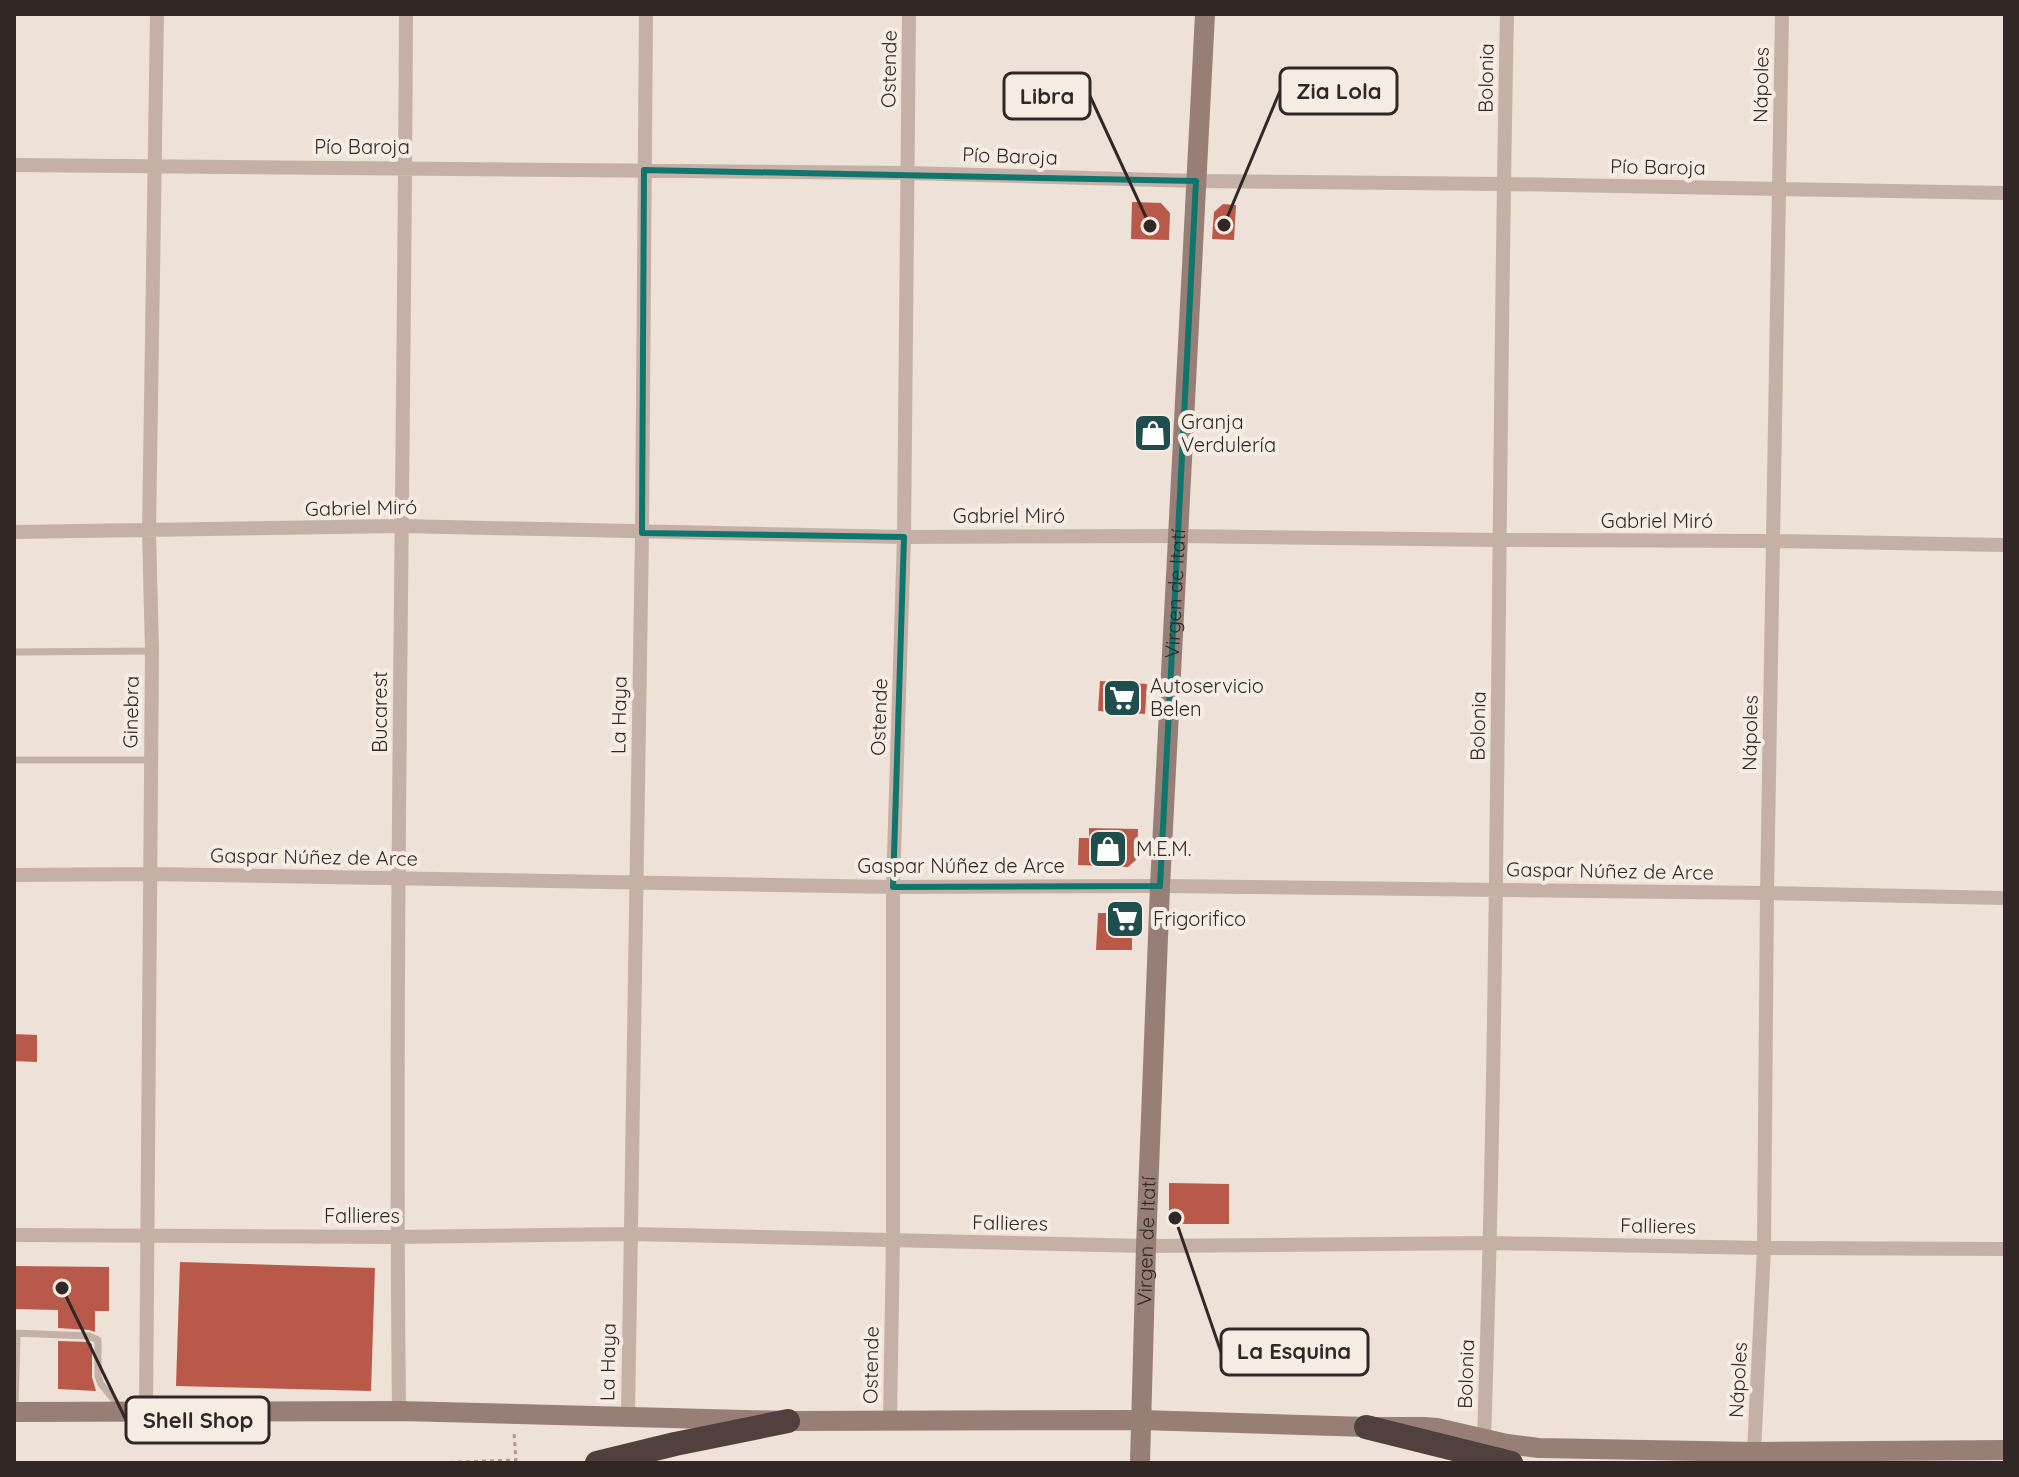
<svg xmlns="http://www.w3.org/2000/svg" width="2019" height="1477" viewBox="0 0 2019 1477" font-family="Quicksand,sans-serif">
<rect width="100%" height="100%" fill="#eee1d8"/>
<path fill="#b9594a" d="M1132,202L1161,203L1170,213L1169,240L1131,239Z
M1223,204L1236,205L1234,240L1212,239L1214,212Z
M1100,681L1147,684L1145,714L1098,711Z
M1089,828L1138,829L1137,859L1128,867L1078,865L1079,838H1089Z
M1098,913H1122L1132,922V950H1096Z
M14,1034L37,1035V1062L14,1061Z
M1169,1183L1229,1184V1224H1178L1169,1218Z
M180,1262L375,1268L371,1391L176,1386Z
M14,1266L109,1267V1311H95V1332L89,1330L58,1328V1310L14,1309Z
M58,1341L88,1342L92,1344V1377L96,1391L58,1389Z"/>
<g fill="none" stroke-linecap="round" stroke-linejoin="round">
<path stroke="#b09a90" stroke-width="3" stroke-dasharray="4 4" stroke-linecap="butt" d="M434,1463L516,1460L514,1433"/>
<path stroke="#c4b0a6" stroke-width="7" d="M14,652L152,651
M14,760H150
M14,1333L89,1336L98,1340V1376L101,1384L120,1407
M15,1409L17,1334"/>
<path stroke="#c4b0a6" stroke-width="14" d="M14,165L908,173L1196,181L1504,184L2005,193
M14,532L401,526L904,537L1178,536L1501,540L1773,541L2005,545
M14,875L151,874L893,887L1160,886L1767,893L2005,898
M14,1235L397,1237L630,1234L1146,1246L1490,1243L1764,1248L2005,1249
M146,1411L152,651L149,531L157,14
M399,1411C394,945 404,480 406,14
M628,1416L642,533L646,14
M890,1420L893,1240V887L904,537L909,14
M1484,1439C1500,964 1497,489 1507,14
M1754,1452L1764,1248L1767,893L1782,14"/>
<g stroke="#977f77" stroke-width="20">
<path d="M14,1412L399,1411L788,1421L1141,1420L1366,1427H1424L1437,1428L1507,1444L1539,1448L1754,1452L2005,1450"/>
<path id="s1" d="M1140,1463L1146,1246L1160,886L1205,14"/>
</g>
<path stroke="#51413e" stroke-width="24" d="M1366,1427L1511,1463
M597,1463L675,1444L788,1421"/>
</g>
<path fill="none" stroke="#0f766e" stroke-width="6" stroke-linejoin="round" d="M644,170L1196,181L1160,886L893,887L904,537L642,533Z"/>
<defs>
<g id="shop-square" transform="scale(2)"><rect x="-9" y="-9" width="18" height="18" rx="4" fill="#204e4c" stroke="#f6ece4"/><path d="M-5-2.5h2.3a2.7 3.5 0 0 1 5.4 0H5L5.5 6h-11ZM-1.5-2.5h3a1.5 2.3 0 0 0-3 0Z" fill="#fff"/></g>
<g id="supermarket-square" transform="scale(2)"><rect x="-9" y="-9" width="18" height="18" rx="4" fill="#204e4c" stroke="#f6ece4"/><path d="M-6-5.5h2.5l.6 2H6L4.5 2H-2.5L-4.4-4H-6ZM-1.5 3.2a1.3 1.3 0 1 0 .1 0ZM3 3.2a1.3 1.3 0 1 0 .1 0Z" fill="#fff"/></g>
</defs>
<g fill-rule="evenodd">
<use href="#shop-square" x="1153" y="433"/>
<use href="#supermarket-square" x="1122" y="698"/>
<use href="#shop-square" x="1108" y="849"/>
<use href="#supermarket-square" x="1125" y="919"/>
</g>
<g text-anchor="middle" stroke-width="8" stroke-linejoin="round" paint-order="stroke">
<g font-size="20" fill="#312826" stroke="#f6ece4">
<text transform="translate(889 69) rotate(-89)" y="7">Ostende</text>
<text transform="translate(1486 78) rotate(-89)" y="7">Bolonia</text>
<text transform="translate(1761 85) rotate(-89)" y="7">Nápoles</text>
<text x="362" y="154">Pío Baroja</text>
<text transform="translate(1010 156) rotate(2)" y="7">Pío Baroja</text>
<text transform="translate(1658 167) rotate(1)" y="7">Pío Baroja</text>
<text transform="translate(361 508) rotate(-1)" y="7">Gabriel Miró</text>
<text x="1009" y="523">Gabriel Miró</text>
<text x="1657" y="528">Gabriel Miró</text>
<text dy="7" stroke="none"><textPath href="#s1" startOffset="870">Virgen de Itatí</textPath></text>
<text transform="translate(131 712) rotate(-89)" y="7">Ginebra</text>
<text transform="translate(380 712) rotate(-90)" y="7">Bucarest</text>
<text transform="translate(619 715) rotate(-89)" y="7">La Haya</text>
<text transform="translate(879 717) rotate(-88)" y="7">Ostende</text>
<text transform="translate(1478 726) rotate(-89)" y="7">Bolonia</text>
<text transform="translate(1750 733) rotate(-89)" y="7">Nápoles</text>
<text transform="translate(314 857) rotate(1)" y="7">Gaspar Núñez de Arce</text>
<text x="961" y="873">Gaspar Núñez de Arce</text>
<text transform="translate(1610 871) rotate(1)" y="7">Gaspar Núñez de Arce</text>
<text x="362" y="1223">Fallieres</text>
<text transform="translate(1010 1223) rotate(1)" y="7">Fallieres</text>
<text transform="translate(1658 1226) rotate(1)" y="7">Fallieres</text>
<text dy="7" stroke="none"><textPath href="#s1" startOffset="222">Virgen de Itatí</textPath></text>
<text transform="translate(608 1362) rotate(-89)" y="7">La Haya</text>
<text transform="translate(871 1365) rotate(-89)" y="7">Ostende</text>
<text transform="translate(1466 1374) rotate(-88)" y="7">Bolonia</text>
<text transform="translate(1738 1380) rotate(-87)" y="7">Nápoles</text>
</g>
<g font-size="20" fill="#312826" stroke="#f6ece4" text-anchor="start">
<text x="1181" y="429">Granja<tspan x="1181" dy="23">Verdulería</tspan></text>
<text x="1150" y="693">Autoservicio<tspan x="1150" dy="23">Belen</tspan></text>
<text x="1136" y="856">M.E.M.</text>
<text x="1153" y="926">Frigorifico</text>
</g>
</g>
<path fill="none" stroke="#312826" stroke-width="3" d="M1224 225L1280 91M1150 226L1090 96M1175 1218L1221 1352M62 1288L126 1420"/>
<g fill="#312826" stroke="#f6ece4" stroke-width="3">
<circle cx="1224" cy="225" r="8"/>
<circle cx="1150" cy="226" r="8"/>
<circle cx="1175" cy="1218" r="8"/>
<circle cx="62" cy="1288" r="8"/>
</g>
<g fill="#f6ece4" stroke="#312826" stroke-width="3">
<rect x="1280" y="68" width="117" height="46" rx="8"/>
<rect x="1004" y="73" width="86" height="46" rx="8"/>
<rect x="1221" y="1329" width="147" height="46" rx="8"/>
<rect x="126" y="1397" width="143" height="46" rx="8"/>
</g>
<g font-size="22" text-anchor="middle" font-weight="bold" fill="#312826">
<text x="1339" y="99">Zia Lola</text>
<text x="1047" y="104">Libra</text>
<text x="1294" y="1359">La Esquina</text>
<text x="198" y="1428">Shell Shop</text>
</g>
<rect width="2019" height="1477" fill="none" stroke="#312826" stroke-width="32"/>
</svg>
